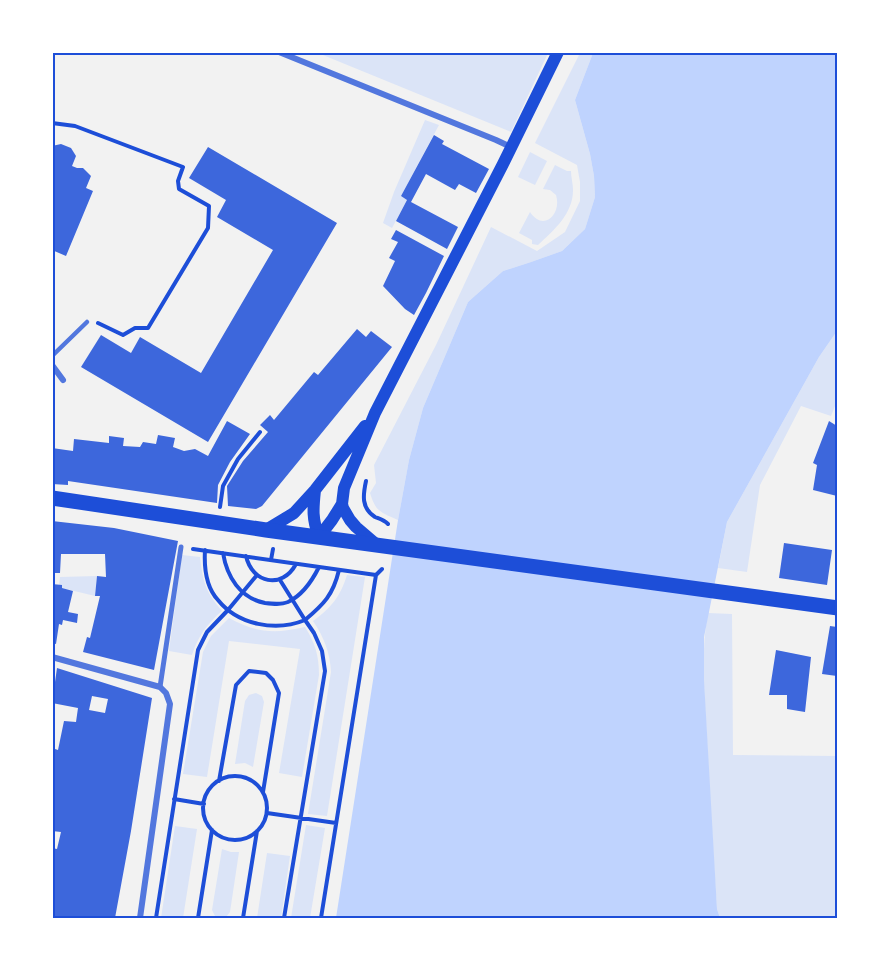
<svg xmlns="http://www.w3.org/2000/svg" width="890" height="971" viewBox="0 0 890 971" font-family="'Noto Sans',sans-serif">
<rect width="100%" height="100%" fill="#f2f2f2"/>
<path fill="#dbe4f7" d="M318,53L548,52V53L511,132Z
M580,53H593L575,100L590,154L594,176L595,197L585,229L562,251L531,262L503,271L468,302L423,408L409,460L398,520C380,512 376,512 370,493L376,483L374,465L436,345L491,227L537,251L565,232L580,201V182L577,165L535,143Z
M425,120L439,125L401,196L407,200L392,228L383,223L394,192Z
M530,152L547,161L535,185L518,177Z
M555,165L567,171H571C571,177 573,184 573,190C573,214 554,230 538,245L532,244V240L519,233L530,212C543,232 562,215 556,195L550,190L543,189Z
M837,331V401L831,416L801,406L760,485L747,572L718,568L727,522L819,357Z
M182,555L200,557C203,582 205,591 222,611C207,624 198,636 192,655L169,651Z
M347,575L365,577L327,816L308,814L331,672C330,653 324,637 313,621C332,607 340,597 347,575Z
M97,576L95,596L62,588V585H59L60,577Z
M708,613L732,614L733,755L837,756V918H720L717,909C713,853 710,797 707,740C705,697 700,655 708,613Z
M229,618C257,633 274,634 305,627C315,643 319,655 319,675L302,777L279,773L300,649L229,641L207,777L183,774L203,652L211,636Z
M256,693L262,696L264,702L253,767L245,763L235,764L245,701L249,695Z
M306,825L325,828L310,918H291Z
M175,826L197,829L183,918H161Z
M222,849L231,852H239L230,912L226,917L220,918L215,916L212,910Z
M267,853L290,856L281,918H257Z"/>
<path fill="#bfd3fe" d="M593,53H837V331L819,357L727,522L704,637V680L717,909L720,918H336L398,520L409,460L423,408L468,302L503,271L531,262L562,251L585,229L595,197L594,176L590,154L575,100Z"/>
<path fill="#3d67dc" fill-rule="evenodd" d="M434,135L444,141L442,144L489,169L476,193L459,184L455,190L426,174L411,202L458,227L447,249L396,221L407,200L401,196Z
M61,144L71,148L76,156L72,166L77,168H83L91,176L86,188L93,191L66,256L52,250V146Z
M208,147L337,223L208,442L81,367L101,335L131,353L140,337L201,373L273,250L217,217L226,200L189,178Z
M396,230L444,256L426,293L414,315L405,309L383,286L395,261L389,258L398,242L391,239Z
M357,329L366,337L371,331L392,347L262,506L256,509L228,506L227,486L243,461L268,432L260,425L270,415L274,420L314,372L318,375Z
M227,421L250,434L230,462L218,485L217,503L68,481V485L52,484V448L73,451L74,439L109,443V436L124,438L123,446L140,447L143,442L156,444L158,435L175,438L173,447L184,451L195,449L208,456Z
M829,421L837,426V496L813,490L817,465L813,463Z
M52,521L114,528L178,541L154,670L83,652L87,637L90,638L100,596H95L97,576L106,577L105,554H61L60,573H52Z
M784,543L832,550L827,585L779,578Z
M52,584L62,585V588L73,591L68,612L78,614L77,623L63,620L62,625L59,624L56,644L52,643Z
M830,626L837,627V676L822,674Z
M776,650L811,657L805,712L787,709V695H769Z
M57,668L152,698L131,831L115,918H52V848L57,849L61,832L52,831V748L58,750L64,721L76,722L78,708L52,703ZM92,696L108,699L105,713L89,710Z"/>
<g fill="none" stroke-linecap="round" stroke-linejoin="round">
<path stroke="#1d4ed8" stroke-width="4" d="M52,123L75,126L183,167L178,181L179,189L209,206L208,228L148,328H135L123,335L98,323
M366,481C363,495 361,508 375,517C380,519 384,520 388,524
M220,507L223,486L238,459L260,432
M193,549L376,575
M205,550C204,567 206,587 218,600C238,625 276,632 305,620L314,633L322,651L325,671L284,918
M223,553C227,577 240,598 265,603C273,604 281,605 288,602C303,595 312,581 319,567
M246,556C252,583 282,590 296,564
M271,560L273,549
M280,580L305,620C324,604 333,595 339,570
M203 808a32 32 0 1 1 64 0a32 32 0 1 1-64 0Z
M219,781L236,685L249,671L266,673L273,680L279,693L263,792
M174,799L204,804
M267,813L336,823
M156,918L198,650L207,632L228,610L257,575
M198,918L212,830
M243,918L257,831
M321,918L376,575L382,569"/>
<path stroke="#5277de" stroke-width="4.5" d="M52,356L87,322"/>
<path stroke="#5277de" stroke-width="5" d="M160,687L181,547"/>
<path stroke="#5277de" stroke-width="6" d="M279,52L496,140L511,147
M52,365L63,380
M52,657L160,687L166,693L170,704L140,918"/>
<path stroke="#1d4ed8" stroke-width="12" d="M315,490C313,509 312,519 319,537
M266,530L294,513L315,490L365,426
M319,537L332,520L342,504
M377,545L356,527L350,520L343,508L342,504L344,488L375,413L503,164L558,52"/>
<path stroke="#1d4ed8" stroke-width="15" d="M52,498L266,530L838,608"/>
</g>
<rect width="890" height="971" fill="none" stroke="#ffffff" stroke-width="108"/>
<rect x="54" y="54" width="782" height="863" fill="none" stroke="#1d4ed8" stroke-width="2"/>
</svg>
